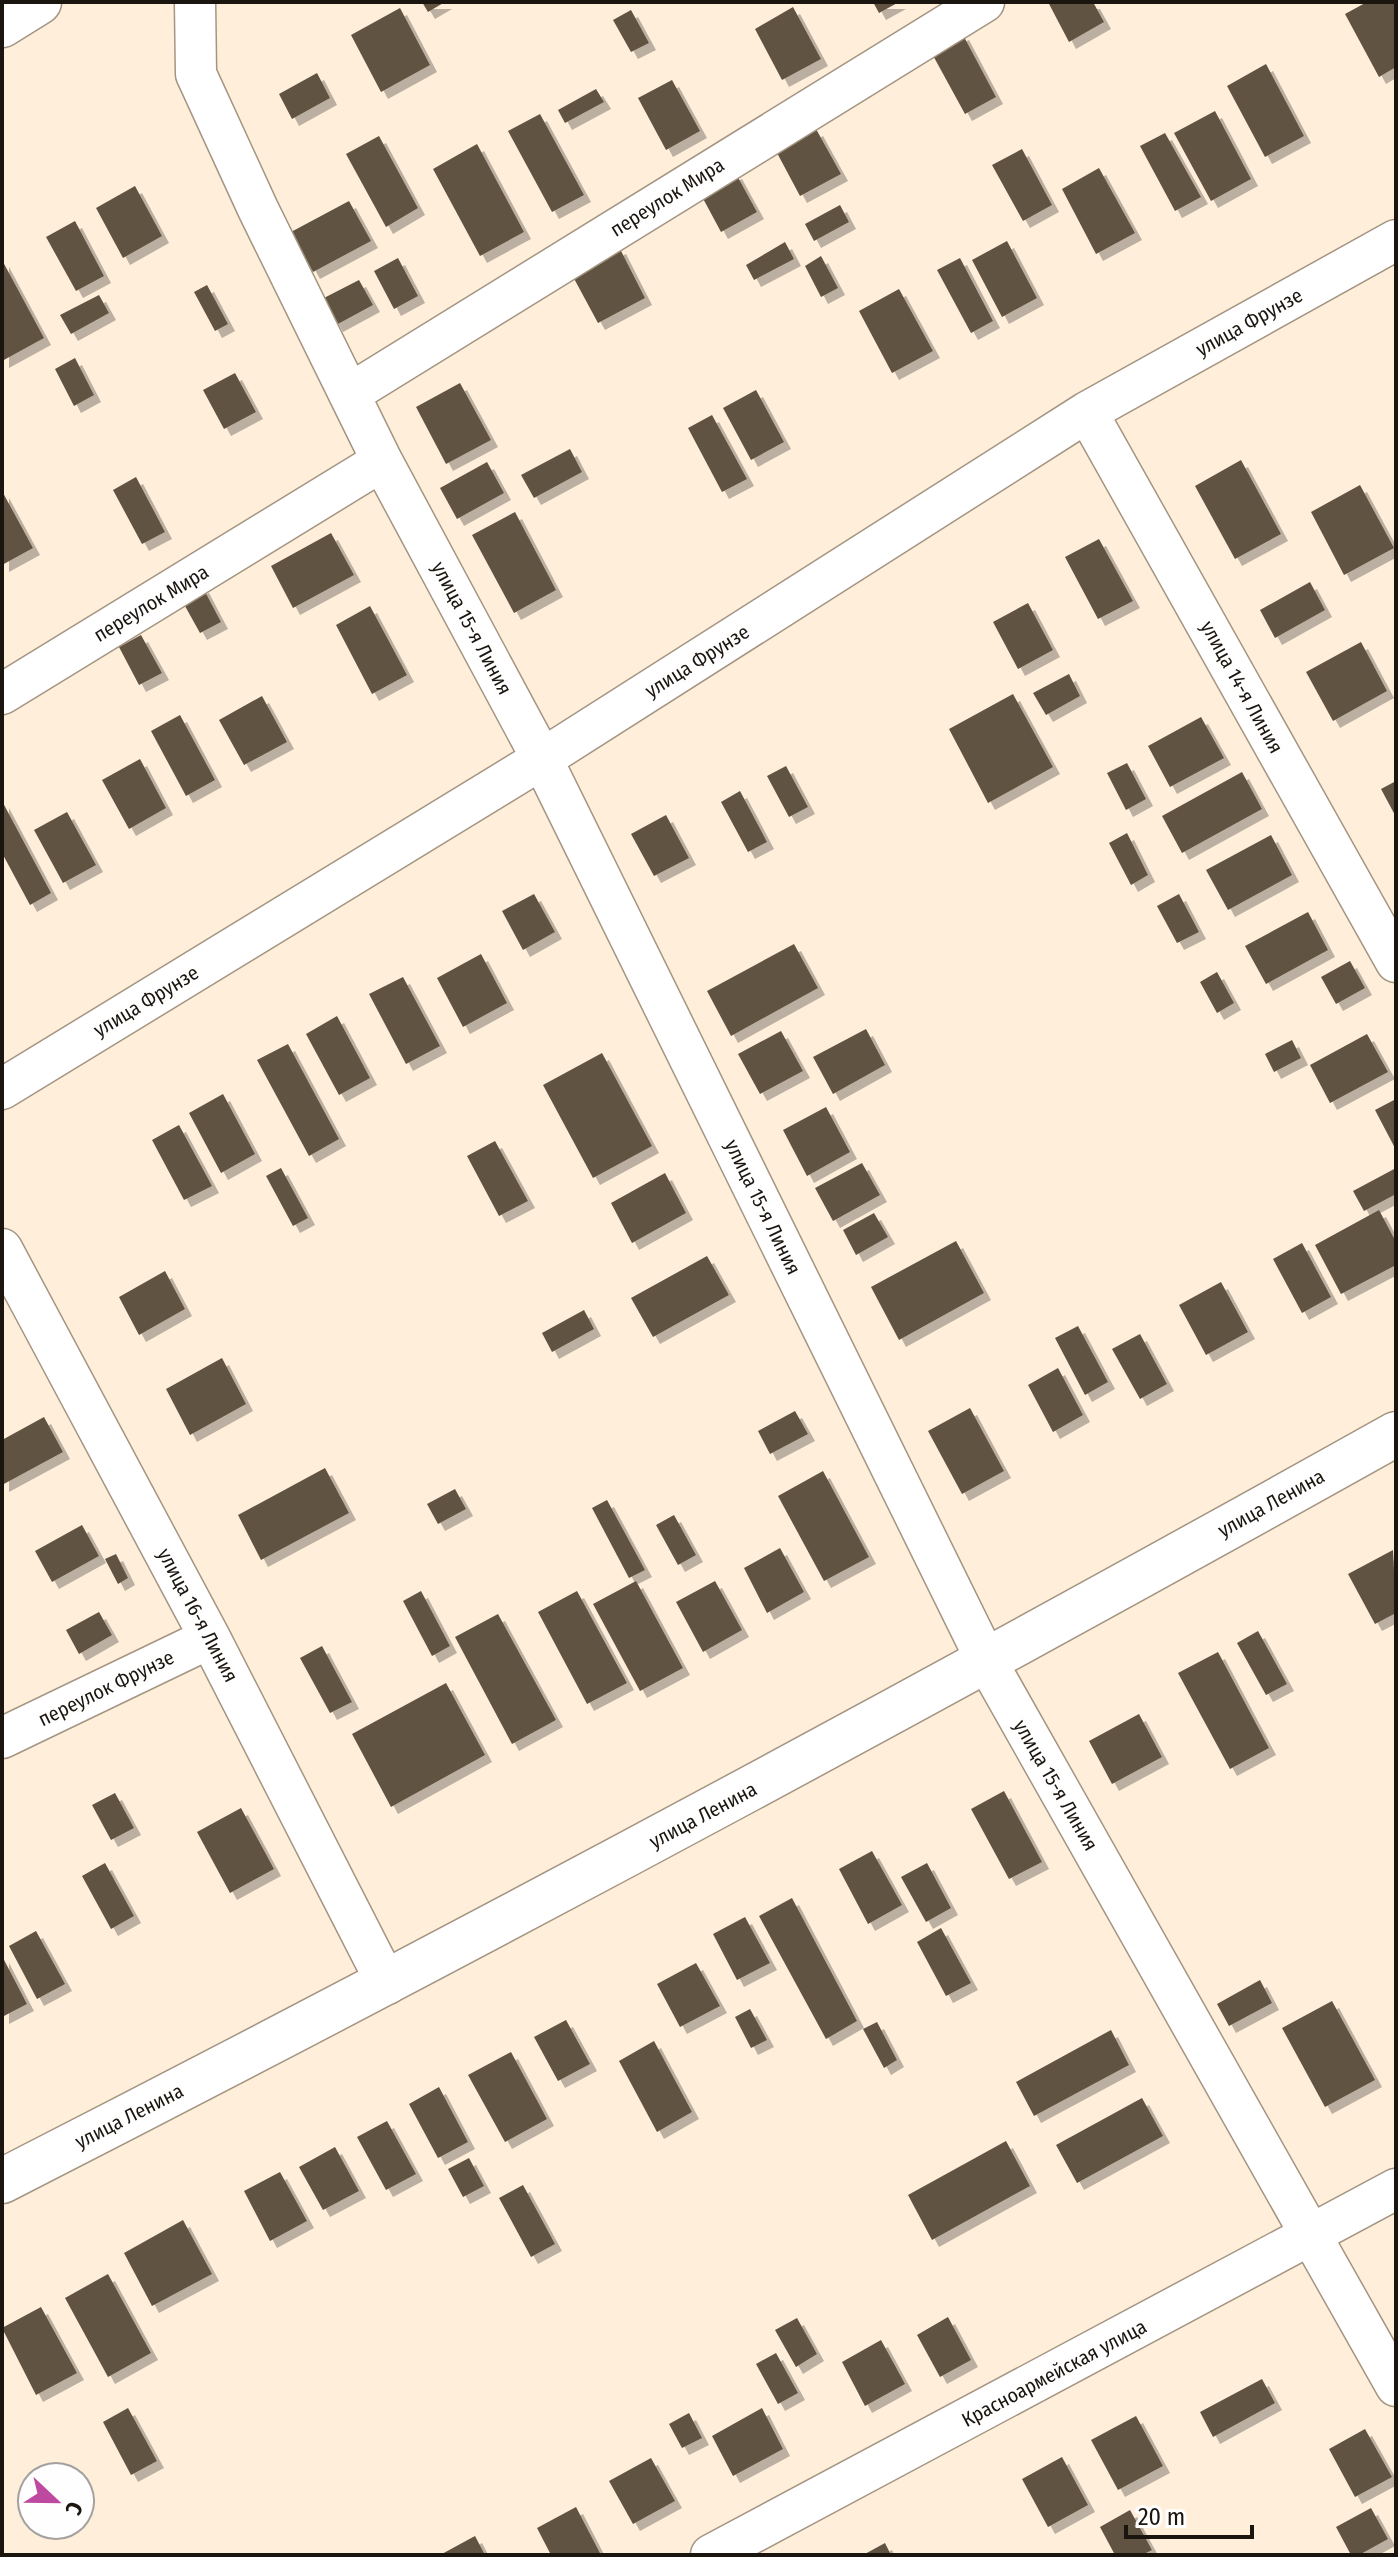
<svg xmlns="http://www.w3.org/2000/svg" width="1398" height="2557" viewBox="0 0 1398 2557" font-family="'Fira Sans Condensed',sans-serif">
<defs>
<filter id="shadow"><feDropShadow dx="7" dy="7" stdDeviation="0" flood-color="#0004"/></filter>
</defs>
<rect width="100%" height="100%" fill="#feeeda"/>
<path fill="#615342" filter="url(#shadow)" d="M422,2H445L428,12Z
M873,2H899L879,13Z
M1048,2H1093L1104,22L1069,42Z
M1367,2H1396V67L1379,77L1345,14Z
M793,7L821,59L782,80L755,29Z
M400,8L430,65L381,92L351,35Z
M631,10L649,43L631,52L613,20Z
M962,33L996,97L965,114L930,50Z
M1266,64L1304,136L1265,157L1227,86Z
M317,73L330,98L292,119L279,94Z
M672,80L700,131L666,150L638,98Z
M596,89L604,102L565,123L558,110Z
M1215,111L1251,179L1211,201L1174,133Z
M540,114L584,195L552,212L508,131Z
M816,129L841,174L800,196L776,151Z
M1165,133L1201,197L1175,211L1140,146Z
M379,136L418,208L386,227L346,154Z
M477,144L524,232L480,256L433,169Z
M1022,149L1052,205L1023,221L992,165Z
M1099,168L1135,233L1096,254L1062,189Z
M735,172L757,212L721,232L699,191Z
M135,186L162,236L123,258L96,208Z
M349,201L371,241L313,272L291,232Z
M840,205L849,222L814,241L805,224Z
M75,221L104,276L76,291L46,237Z
M1007,241L1037,298L1002,317L972,260Z
M785,242L794,259L754,280L746,265Z
M619,247L645,298L598,323L571,273Z
M821,256L838,288L821,297L805,266Z
M398,258L418,296L394,309L374,271Z
M960,258L993,321L971,333L937,270Z
M2,260L44,338L2,361Z
M359,280L373,305L336,325L322,299Z
M207,285L228,324L215,331L194,292Z
M899,289L933,351L892,373L859,311Z
M99,295L109,313L71,334L60,315Z
M75,358L94,395L74,406L55,369Z
M235,373L256,412L224,429L203,390Z
M460,383L491,440L446,464L416,407Z
M756,390L784,442L751,460L723,408Z
M712,415L747,479L722,492L688,428Z
M570,449L582,472L534,498L521,475Z
M1241,460L1281,534L1235,559L1195,486Z
M487,462L504,493L457,519L440,488Z
M136,477L165,532L142,544L113,490Z
M1360,485L1394,548L1344,575L1311,512Z
M2,491L33,548L2,565Z
M515,512L556,590L514,613L472,535Z
M331,533L354,575L293,608L271,566Z
M1099,539L1133,601L1098,619L1065,557Z
M1310,582L1325,610L1275,638L1260,610Z
M202,586L221,622L200,633L180,597Z
M1028,603L1053,650L1018,669L993,622Z
M370,606L407,675L372,694L336,625Z
M141,635L162,673L139,685L119,647Z
M1361,642L1387,691L1333,721L1306,672Z
M1069,674L1080,696L1046,715L1033,693Z
M1013,694L1053,767L988,803L949,729Z
M262,696L287,742L244,765L219,720Z
M180,715L215,780L186,796L151,731Z
M1201,717L1224,758L1170,787L1148,746Z
M140,759L166,808L129,829L102,780Z
M1127,763L1146,799L1126,810L1107,773Z
M786,766L808,807L789,817L767,776Z
M1242,772L1262,809L1182,853L1162,816Z
M1396,781V817L1381,789Z
M740,791L767,842L748,852L721,802Z
M2,801L51,893L30,905L2,853Z
M67,812L96,865L63,883L34,830Z
M666,815L689,858L654,876L631,834Z
M1127,833L1148,875L1131,885L1109,843Z
M1271,835L1292,875L1228,910L1206,870Z
M534,894L555,932L523,950L502,911Z
M1179,894L1199,932L1177,943L1157,906Z
M1308,912L1328,950L1266,984L1245,946Z
M794,944L818,988L731,1036L707,991Z
M481,954L507,1003L463,1027L437,978Z
M1350,961L1365,988L1336,1004L1321,977Z
M1217,972L1234,1003L1217,1013L1200,982Z
M403,977L440,1046L406,1064L369,994Z
M337,1016L370,1078L339,1095L306,1034Z
M866,1029L885,1065L833,1094L813,1057Z
M781,1031L803,1071L760,1094L738,1054Z
M1367,1034L1388,1072L1330,1103L1310,1065Z
M1292,1040L1301,1058L1274,1072L1265,1054Z
M288,1044L339,1139L309,1156L257,1060Z
M602,1053L652,1146L593,1178L543,1085Z
M223,1094L255,1154L221,1173L189,1113Z
M1394,1100L1396,1104V1150L1375,1110Z
M826,1107L850,1152L807,1176L783,1130Z
M179,1125L212,1186L184,1200L152,1140Z
M495,1141L528,1201L499,1216L467,1156Z
M862,1163L880,1195L833,1221L815,1188Z
M281,1168L308,1218L293,1226L266,1176Z
M1396,1168V1194L1364,1211L1353,1191Z
M665,1173L686,1213L632,1243L611,1203Z
M1379,1210L1396,1242V1265L1341,1294L1315,1245Z
M874,1213L888,1237L856,1255L843,1230Z
M956,1241L984,1293L899,1340L871,1287Z
M1302,1243L1331,1297L1302,1313L1273,1259Z
M707,1256L729,1295L653,1337L631,1298Z
M165,1271L185,1309L139,1335L119,1297Z
M1221,1282L1248,1332L1206,1355L1179,1305Z
M584,1310L594,1329L552,1352L542,1333Z
M1078,1326L1108,1382L1085,1395L1055,1338Z
M1140,1334L1167,1384L1140,1399L1112,1349Z
M222,1358L246,1404L190,1435L166,1389Z
M1058,1368L1083,1415L1053,1432L1028,1385Z
M970,1408L1004,1471L962,1494L928,1431Z
M795,1411L808,1434L770,1454L758,1431Z
M44,1417L63,1452L2,1485V1440Z
M325,1468L349,1513L261,1560L238,1515Z
M823,1471L869,1557L824,1581L778,1496Z
M455,1489L466,1509L438,1524L427,1504Z
M607,1500L645,1570L629,1578L592,1508Z
M674,1515L696,1555L678,1565L656,1525Z
M82,1525L99,1556L52,1582L35,1551Z
M780,1548L804,1592L767,1613L744,1568Z
M1393,1550L1396,1613L1375,1624L1348,1574Z
M116,1554L128,1578L118,1584L105,1559Z
M636,1581L683,1668L640,1691L593,1604Z
M715,1581L742,1630L703,1652L676,1602Z
M421,1591L450,1646L432,1656L403,1601Z
M577,1591L627,1683L587,1704L538,1612Z
M99,1612L112,1635L79,1654L66,1630Z
M498,1614L556,1720L512,1744L455,1637Z
M1258,1631L1287,1684L1266,1695L1237,1643Z
M322,1646L352,1702L330,1713L300,1658Z
M1218,1652L1269,1748L1230,1769L1178,1673Z
M446,1683L485,1755L391,1807L352,1734Z
M1139,1714L1162,1757L1112,1784L1089,1741Z
M1004,1791L1042,1862L1009,1879L971,1809Z
M115,1793L134,1828L111,1840L92,1805Z
M241,1808L274,1869L230,1893L197,1832Z
M872,1851L902,1905L868,1924L839,1869Z
M105,1863L134,1916L111,1929L82,1876Z
M927,1863L951,1908L926,1922L901,1877Z
M792,1898L857,2021L826,2039L759,1916Z
M745,1917L770,1963L737,1980L713,1934Z
M941,1928L971,1983L946,1996L917,1942Z
M36,1931L65,1984L37,1999L9,1946Z
M2,1956L27,2004L2,2017Z
M696,1963L720,2006L680,2027L657,1984Z
M1260,1980L1272,2003L1229,2026L1217,2004Z
M1332,2001L1375,2080L1325,2107L1282,2028Z
M750,2009L767,2040L751,2048L735,2017Z
M566,2020L590,2064L558,2081L534,2037Z
M877,2022L897,2060L884,2068L863,2029Z
M1111,2030L1129,2065L1034,2116L1016,2082Z
M654,2041L692,2112L657,2132L619,2061Z
M511,2052L547,2119L505,2142L468,2075Z
M439,2087L468,2142L438,2158L409,2104Z
M1142,2098L1163,2136L1077,2183L1056,2145Z
M387,2121L416,2174L386,2190L357,2137Z
M1006,2141L1030,2186L932,2240L908,2195Z
M335,2147L359,2191L323,2210L299,2167Z
M469,2158L484,2186L463,2197L448,2169Z
M280,2172L307,2221L270,2241L244,2191Z
M523,2185L555,2244L531,2257L499,2198Z
M183,2220L212,2274L152,2306L124,2253Z
M108,2274L151,2353L108,2377L65,2298Z
M41,2307L77,2373L36,2395L2,2328Z
M948,2317L971,2360L940,2377L917,2335Z
M797,2318L817,2354L796,2367L775,2330Z
M881,2340L905,2384L865,2406L842,2362Z
M776,2353L798,2393L778,2404L756,2364Z
M1262,2379L1275,2403L1213,2437L1200,2412Z
M128,2408L157,2461L131,2475L103,2422Z
M762,2408L783,2449L733,2476L712,2436Z
M689,2413L702,2438L682,2448L669,2424Z
M1136,2416L1163,2466L1118,2490L1091,2440Z
M1365,2429L1392,2477L1355,2497L1329,2449Z
M1062,2457L1088,2505L1048,2527L1022,2479Z
M651,2458L675,2501L633,2524L609,2481Z
M576,2507L601,2555H551L537,2528Z
M1371,2508L1388,2539L1359,2555H1351L1336,2527Z
M1130,2510L1152,2550L1142,2555H1115L1100,2527Z
M475,2536L485,2555H440Z
M885,2543L891,2555H863Z"/>
<g fill="none" stroke-linecap="round" stroke-linejoin="round">
<g stroke="#a49583" stroke-width="43">
<path id="street" d="M195,2L196,74L258,209L382,461L542,759L987,1662L1396,2386
M351,393L984,2
M1087,412L1396,962
M2,694L382,461
M2,1089L542,759L1087,412L1396,240
M2,1249L210,1638L387,1984
M2,1738L210,1638
M711,2555L1396,2189"/>
</g>
<g stroke="#a49583" stroke-width="47">
<path id="secondary" d="M2,2181C472,1941 936,1691 1396,1434"/>
</g>
<g stroke="#a49583" stroke-width="47">
<path id="primary" d="M2,25L39,2"/>
</g>
<use href="#street" stroke="#fff" stroke-width="40"/>
<use href="#secondary" stroke="#fff" stroke-width="44"/>
<use href="#primary" stroke="#fff" stroke-width="44"/>
</g>
<g text-anchor="middle" stroke-width="8" stroke-linejoin="round" paint-order="stroke">
<g font-size="20" fill="#1b150f" stroke="#fefefe">
<text transform="translate(667 197) rotate(-32)" y="7">переулок Мира</text>
<text transform="translate(1249 322) rotate(-29)" y="7">улица Фрунзе</text>
<text transform="translate(151 603) rotate(-31)" y="7">переулок Мира</text>
<text transform="translate(472 628) rotate(62)" y="7">улица 15-я Линия</text>
<text transform="translate(697 661) rotate(-32)" y="7">улица Фрунзе</text>
<text transform="translate(1242 687) rotate(61)" y="7">улица 14-я Линия</text>
<text transform="translate(146 1001) rotate(-31)" y="7">улица Фрунзе</text>
<text transform="translate(763 1207) rotate(64)" y="7">улица 15-я Линия</text>
<text transform="translate(1271 1503) rotate(-29)" y="7">улица Ленина</text>
<text transform="translate(198 1615) rotate(62)" y="7">улица 16-я Линия</text>
<text transform="translate(106 1688) rotate(-26)" y="7">переулок Фрунзе</text>
<text transform="translate(1056 1785) rotate(60)" y="7">улица 15-я Линия</text>
<text transform="translate(703 1815) rotate(-28)" y="7">улица Ленина</text>
<text transform="translate(129 2116) rotate(-27)" y="7">улица Ленина</text>
<text transform="translate(1054 2373) rotate(-28)" y="7">Красноармейская улица</text>
</g>
</g>
<rect width="1398" height="2557" fill="none" stroke="#1b150f" stroke-width="8"/>
<g transform="translate(56 2501) rotate(112)"><circle r="38" fill="#fefefe" stroke="#a3a19e" stroke-width="2"/>
<path d="M0-6L14 30L0 20L-14 30Z" fill="#be49a1"/>
<text y="-12" font-size="22" font-weight="bold" text-anchor="middle" fill="#1b150f">С</text>
</g>
<path d="M1126 2525v12h126v-12" fill="none" stroke="#1b150f" stroke-width="4"/>
<text x="1138" y="2525" font-size="24" fill="#1b150f" stroke="#fefefe" stroke-width="6" paint-order="stroke">20 m</text>
</svg>
